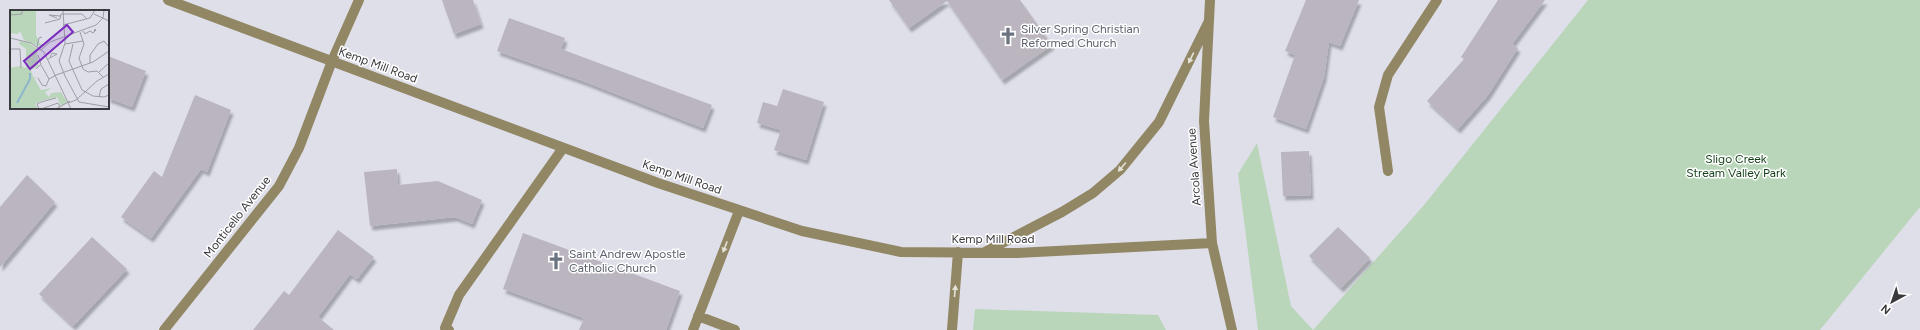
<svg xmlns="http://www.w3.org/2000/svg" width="1920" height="330" viewBox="0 0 1920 330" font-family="Figtree,sans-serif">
<defs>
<filter id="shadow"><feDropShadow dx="2.5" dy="4.5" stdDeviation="1" flood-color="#0004"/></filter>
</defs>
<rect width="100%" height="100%" fill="#dfdfea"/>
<path fill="#bad6ba" d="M1588,0H1920V207L1820,330H1258L1238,174L1257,143L1291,306L1313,330L1424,205Z
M975,309L1158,315L1166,330H973Z"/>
<path fill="#bab5bf" filter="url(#shadow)" d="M442,0H473L481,24L454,34Z
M889,0H1020L1052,45L1002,80L947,1L909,28Z
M1306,0H1359L1340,46L1329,42L1324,77L1306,129L1273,117L1295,55L1285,51Z
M1498,0H1545L1512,44L1518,48L1488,95L1458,129L1427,101L1464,59L1461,57Z
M509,18L565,38L561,49L712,105L703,128L583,81L497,51Z
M108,56L146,71L132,107L108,98Z
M783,89L824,102L806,160L774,150L781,130L757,123L763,102L777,106Z
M195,95L231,110L207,172L201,169L151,238L121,217L154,171L162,177Z
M1309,151L1311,195L1283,196L1281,152Z
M397,169L398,185L438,181L482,200L472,224L455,217L370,226L364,172Z
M27,175L55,202L0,267V207Z
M1338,227L1370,258L1341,288L1309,256Z
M338,230L374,257L357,279L350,274L318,317L334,330H253L284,291L289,295Z
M523,233L680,291L666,330H579L584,318L503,289Z
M92,237L127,269L73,326L39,294Z"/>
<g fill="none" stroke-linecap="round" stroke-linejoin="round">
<path stroke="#918764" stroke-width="10" d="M168,0L658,183L802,231L901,252L1017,253L1212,243
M1210,0L1204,121L1212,243L1232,330
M1388,171L1379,107L1388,75L1437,0
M985,252L1062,212L1093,193L1120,170L1159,122L1208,23
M698,316L735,330
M164,330L279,186L299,148L332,61L359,0
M449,330L445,328L459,295L563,148
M693,330L739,211
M952,330L958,252"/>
</g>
<defs><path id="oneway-solid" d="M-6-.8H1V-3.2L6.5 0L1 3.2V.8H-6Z"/></defs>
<g fill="#e4e1d8">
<use href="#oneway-solid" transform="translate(1191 58) rotate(116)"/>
<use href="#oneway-solid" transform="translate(1122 167) rotate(131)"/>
<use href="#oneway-solid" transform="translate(725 247) rotate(111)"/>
<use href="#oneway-solid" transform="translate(955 291) rotate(-85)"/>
</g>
<defs>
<g id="church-bare" transform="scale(1.38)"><path d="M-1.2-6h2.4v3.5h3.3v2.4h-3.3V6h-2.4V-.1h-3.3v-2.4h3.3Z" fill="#6b7280" stroke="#fff" stroke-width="2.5" paint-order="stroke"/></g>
</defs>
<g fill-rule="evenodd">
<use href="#church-bare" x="1008" y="36"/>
<use href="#church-bare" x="556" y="261"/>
</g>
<g text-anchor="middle" stroke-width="3" stroke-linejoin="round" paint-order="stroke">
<g font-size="12" fill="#5b616d" stroke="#fff" text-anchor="start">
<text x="1021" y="33">Silver Spring Christian<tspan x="1021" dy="14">Reformed Church</tspan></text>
<text x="569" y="258">Saint Andrew Apostle<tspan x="569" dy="14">Catholic Church</tspan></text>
</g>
<g font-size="12" fill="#3a3a3e" stroke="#fff">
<text transform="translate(378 65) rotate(20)" y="4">Kemp Mill Road</text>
<text transform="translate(1194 167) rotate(-94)" y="4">Arcola Avenue</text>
<text transform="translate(682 177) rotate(19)" y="4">Kemp Mill Road</text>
<text transform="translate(237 217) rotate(-52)" y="4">Monticello Avenue</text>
<text x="993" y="243">Kemp Mill Road</text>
</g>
<g font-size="12" fill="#103d15" stroke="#fff">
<text x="1736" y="163">Sligo Creek<tspan x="1736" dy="14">Stream Valley Park</tspan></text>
</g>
</g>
<g transform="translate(10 10)">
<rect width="99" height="99" fill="#dfdfea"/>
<path d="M0,0H26V25L30,34H35L31,37L14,30L10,21L8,24L0,23ZM10,31L19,33L32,42L27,40L28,56L21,60L23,67H27L24,68L31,80L42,78L35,82L39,87L41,83L51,82L57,92L51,96L47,87L31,91L25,94L28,99H3L0,96V58L10,56L16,58V39L9,34Z" fill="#bad6ba"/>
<path fill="none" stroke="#8cb7ca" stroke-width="2" d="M7,93L20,69V63"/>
<path fill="none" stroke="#9d9da5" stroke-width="1" d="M53,0L55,33L49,51L55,66L69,92L99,97M84,4L99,11M0,5L12,4V0M47,8L39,5L50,6M99,12V25M35,13L50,9L51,4H72L77,9M53,15L80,8L85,0M73,21L75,24L80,21L83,23L86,20L85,19L84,22M70,22L74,34L69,48L73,59L78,62L87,61L93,67M0,28L21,33L34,42L61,99M55,34L73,31M63,34L59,51L72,80L83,86L94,87L99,85M27,37L29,28L32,27M0,39H10L11,58M31,40L40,32L86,15L93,8L94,0M38,49L47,44L42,43L40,47M80,53V45L88,34L94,31L99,37M31,55L39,69M26,59L31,54L28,45M89,62L99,53M28,68L32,75L36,76L39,69L46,65L83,52L99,41M89,87L91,79L99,74M58,93L66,90L87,71L99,64M29,99L27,94L31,92L46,88M31,99L48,93L50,97M46,99L60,91"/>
<path fill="#7b2cbf" fill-opacity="0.15" stroke="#7b2cbf" stroke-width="2" d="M57,15L63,22L20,59L14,51Z"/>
<rect width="99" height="99" fill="none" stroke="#3a3a3e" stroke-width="2"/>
</g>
<g transform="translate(1892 302) rotate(220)" stroke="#ffffff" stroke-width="3" paint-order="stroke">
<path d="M0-3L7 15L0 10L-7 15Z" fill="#3a3a3e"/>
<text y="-6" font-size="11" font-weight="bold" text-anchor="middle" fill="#3a3a3e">N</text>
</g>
</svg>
